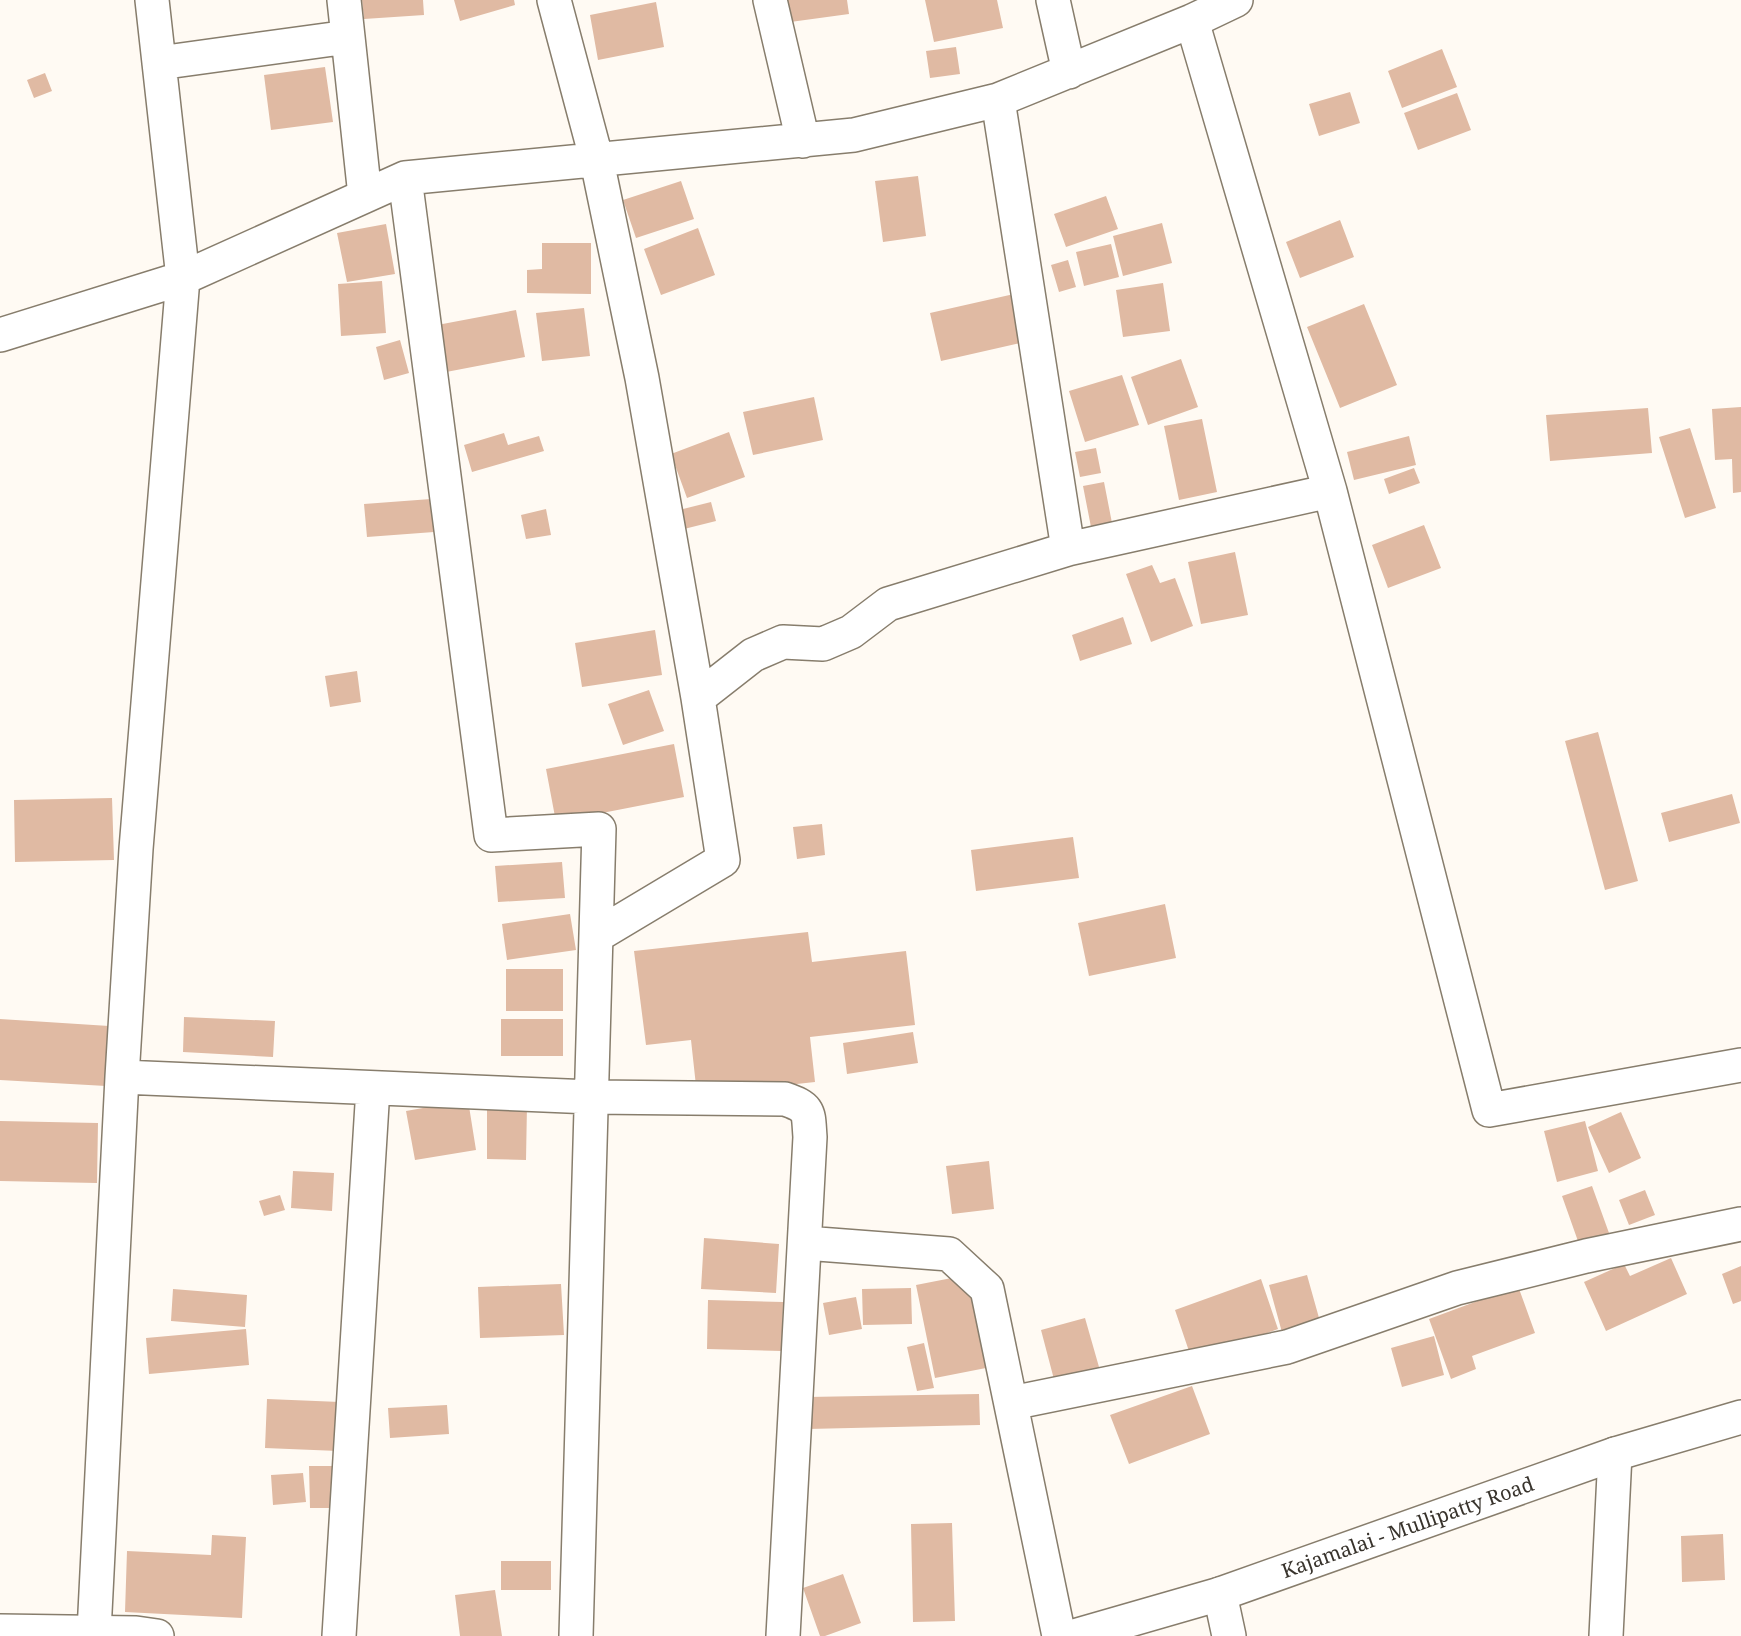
<svg xmlns="http://www.w3.org/2000/svg" width="1741" height="1636" viewBox="0 0 1741 1636" font-family="'Noto Serif',serif">
<rect width="100%" height="100%" fill="#fffaf3"/>
<path fill="#e0baa3" d="M362,0H423L424,15L364,19Z
M454,0H514L515,5L460,21Z
M780,0H847L849,14L783,23Z
M925,0H997L1003,28L934,42Z
M656,2L664,47L598,60L590,15Z
M956,47L960,74L930,78L926,51Z
M1442,49L1457,87L1402,108L1388,71Z
M325,67L333,122L271,130L264,75Z
M45,73L52,91L34,98L27,80Z
M1350,92L1360,123L1319,136L1309,104Z
M1457,93L1471,130L1418,150L1404,113Z
M918,176L926,236L883,242L875,181Z
M681,181L694,219L636,238L623,200Z
M1106,196L1118,229L1066,247L1054,214Z
M1340,220L1354,257L1300,278L1286,242Z
M1162,223L1172,263L1123,276L1113,236Z
M386,224L395,274L347,282L337,233Z
M698,228L715,275L661,295L644,249Z
M542,243H591V294L527,293V270L542,269Z
M1111,244L1119,277L1084,286L1076,252Z
M1068,260L1076,287L1059,292L1051,265Z
M382,281L386,333L341,336L338,284Z
M1163,283L1170,331L1123,337L1116,290Z
M1014,294L1025,342L941,361L930,313Z
M1364,304L1397,385L1340,408L1307,327Z
M584,308L590,356L542,361L536,313Z
M516,310L525,357L441,373L432,326Z
M400,340L409,373L384,380L376,347Z
M1181,359L1198,407L1148,425L1131,377Z
M1122,375L1139,425L1085,442L1069,391Z
M814,397L823,440L753,455L743,412Z
M1741,407V492L1733,493L1732,459L1715,460L1712,409Z
M1648,408L1652,453L1550,461L1546,415Z
M1202,419L1217,492L1179,500L1164,426Z
M1690,428L1716,508L1685,518L1659,437Z
M729,432L745,477L687,498L671,454Z
M504,433L508,445L539,436L544,451L472,472L464,445Z
M1409,436L1416,465L1354,480L1347,452Z
M1096,448L1101,473L1080,477L1075,452Z
M1414,468L1420,483L1389,494L1384,479Z
M1104,482L1112,523L1091,527L1083,486Z
M431,499L434,532L367,537L364,504Z
M711,502L716,521L680,530L675,511Z
M546,509L551,535L526,539L521,515Z
M1424,525L1441,568L1388,588L1372,545Z
M1235,552L1248,615L1201,624L1188,562Z
M1152,565L1160,583L1175,578L1193,626L1151,642L1126,574Z
M1123,617L1132,644L1080,661L1072,635Z
M655,630L662,675L582,687L575,643Z
M357,671L361,702L330,707L325,676Z
M649,690L664,731L623,745L608,704Z
M1598,732L1638,881L1605,890L1565,741Z
M674,744L684,797L556,822L546,769Z
M1732,794L1740,823L1669,842L1661,813Z
M112,798L114,860L15,862L14,800Z
M822,824L825,855L797,859L793,827Z
M1073,837L1079,878L976,891L971,850Z
M562,862L565,898L498,902L495,866Z
M1165,904L1176,958L1089,976L1078,923Z
M570,914L576,950L507,960L502,924Z
M808,932L812,962L906,951L915,1025L810,1037L815,1082L697,1095L691,1040L646,1045L634,951Z
M506,969H563V1011H506Z
M184,1017L275,1021L273,1057L183,1052Z
M0,1019L109,1026L106,1086L0,1080Z
M501,1019H563V1056H501Z
M913,1032L918,1063L847,1074L843,1043Z
M468,1100L476,1150L415,1160L406,1111Z
M487,1105H527L526,1160L487,1159Z
M1621,1112L1641,1158L1609,1173L1588,1127Z
M0,1121L98,1123L97,1183L0,1181Z
M1585,1121L1598,1171L1557,1182L1544,1131Z
M989,1161L994,1209L952,1214L946,1166Z
M293,1171L334,1173L332,1211L291,1208Z
M1592,1186L1609,1233L1579,1244L1562,1196Z
M1645,1190L1655,1215L1629,1225L1619,1200Z
M280,1195L285,1210L264,1216L259,1201Z
M704,1238L779,1244L776,1293L701,1289Z
M1671,1258L1687,1294L1606,1331L1584,1282L1624,1264L1630,1276Z
M1741,1266V1301L1733,1304L1722,1274Z
M967,1275L986,1368L935,1378L916,1285Z
M1307,1275L1321,1325L1283,1336L1269,1285Z
M1261,1279L1278,1329L1192,1360L1175,1310Z
M561,1284L564,1335L480,1338L478,1287Z
M1518,1286L1535,1333L1472,1356L1476,1369L1451,1379L1429,1319Z
M911,1288L912,1324L863,1325L862,1289Z
M173,1289L247,1295L245,1327L171,1321Z
M856,1297L862,1329L829,1335L823,1303Z
M708,1300L783,1302L782,1351L707,1349Z
M1085,1318L1101,1374L1056,1387L1041,1330Z
M246,1329L249,1365L149,1374L146,1338Z
M1434,1336L1444,1375L1402,1387L1391,1348Z
M924,1343L934,1388L917,1391L907,1347Z
M1192,1386L1210,1434L1129,1464L1110,1415Z
M979,1394L980,1425L808,1429L807,1397Z
M267,1399L340,1402L338,1451L265,1448Z
M447,1405L449,1434L390,1438L388,1408Z
M309,1466H335V1508H310Z
M303,1473L306,1502L273,1505L271,1475Z
M952,1523L955,1621L913,1622L911,1524Z
M1723,1534L1725,1580L1682,1582L1681,1536Z
M212,1535L246,1537L242,1618L125,1612L127,1551L211,1555Z
M501,1561H551V1590H501Z
M843,1574L861,1623L825,1636H820L803,1588Z
M495,1590L502,1636H460L455,1595Z"/>
<g fill="none" stroke-linecap="round" stroke-linejoin="round">
<g stroke="#877d6c" stroke-width="36">
<path id="minor" d="M554,0L597,161L642,378L698,698
M770,0L803,141
M1053,0L1069,72
M1192,21L1330,491
M348,37L365,196
M159,63L348,37L344,0
M998,100L1068,549
M405,178L491,835L599,829L576,1636
M0,335L183,278L152,0
M596,936L723,860L698,698L753,655L783,642L823,644L851,632L888,604L1068,549L1330,491L1489,1110L1741,1065
M122,1077L591,1097L785,1099C811,1108 808,1112 810,1137L783,1636
M805,1243L949,1254L987,1289L1059,1636
M1012,1403L1287,1347L1457,1288L1586,1256L1741,1224
M1220,1594L1229,1636
M94,1632L122,1077L136,849L183,278L405,178L854,135L998,100L1192,21L1236,0
M339,1636L373,1088
M1606,1636L1615,1454"/>
</g>
<g stroke="#877d6c" stroke-width="36">
<g id="secondary">
<path d="M0,1631L136,1633L157,1636"/>
<path id="s1" d="M1074,1636L1220,1594L1615,1454L1741,1417"/>
</g>
</g>
<use href="#minor" stroke="#fff" stroke-width="33"/>
<use href="#secondary" stroke="#fff" stroke-width="33"/>
</g>
<g text-anchor="middle" stroke-width="5" stroke-linejoin="round" paint-order="stroke">
<g font-size="20" fill="#38332c" stroke="#fff">
<text dy="7" stroke="none"><textPath href="#s1" startOffset="351">Kajamalai - Mullipatty Road</textPath></text>
</g>
</g>
</svg>
